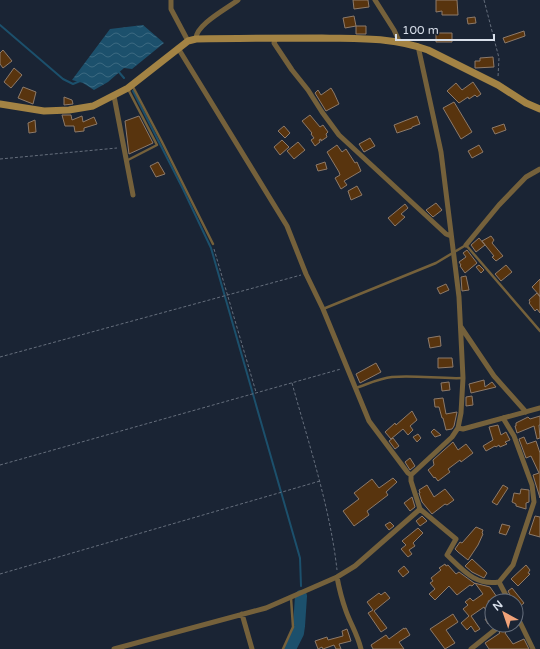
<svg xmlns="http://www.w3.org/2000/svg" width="540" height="649" viewBox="0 0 540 649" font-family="'Varela Round',sans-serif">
<defs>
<pattern id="water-waves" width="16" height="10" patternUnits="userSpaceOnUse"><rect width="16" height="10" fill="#1c506c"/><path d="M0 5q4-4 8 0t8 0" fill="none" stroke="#3c6981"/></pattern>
</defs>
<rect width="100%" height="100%" fill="#1a2434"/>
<path fill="url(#water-waves)" d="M143,25L164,43L132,69L124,68L108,82L94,90L83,83L72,80L110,29Z"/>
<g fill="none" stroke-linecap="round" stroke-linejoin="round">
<path stroke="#1c506c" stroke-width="2" d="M0,25L63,79L73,84L80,81
M118,71L124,78
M133,91L183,189L211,248L300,558L301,586"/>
<path stroke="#1c506c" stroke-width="12" d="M290,649L298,633L299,626L301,596"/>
</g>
<path fill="#58340e" stroke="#8d7a6a" d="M353,0H368L369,7L354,9Z
M436,0H457L458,15H442V11L436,12Z
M354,16L356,26L345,28L343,18Z
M475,17L476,23L468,24L467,18Z
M356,26H366V34H356Z
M524,31L525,36L505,43L503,38Z
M436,33H452V42H436Z
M3,50L12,61L3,68L0,64V53Z
M493,57L494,67L475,68V61H480V58Z
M14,68L22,75L11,88L4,82Z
M473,82L481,94L477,97L475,95L469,99L468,97L459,103L447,91L456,83L462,90Z
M23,87L36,92L33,104L18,98Z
M331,88L334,93L339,104L326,111L315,93L318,90L321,95Z
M64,97L72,100L73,104L64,105Z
M454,102L472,132L461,139L443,108Z
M62,115H71L72,120L82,116L83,122L94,117L97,124L84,128V131L75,132L74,126H65Z
M310,115L320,127L323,125L328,132L326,134L327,137L321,141V139L319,140L320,142L315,146L311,140L314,138L311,134L312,133L302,121Z
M139,116L153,143L129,154L125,121Z
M417,116L420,124L412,127V128L397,133L394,125Z
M35,120L36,132L29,133L28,123Z
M504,124L506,130L495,134L492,128Z
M284,126L290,133L285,138L278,131Z
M370,138L375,146L364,152L359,144Z
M282,140L289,147L280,155L274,147Z
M298,142L305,150L294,159L287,151Z
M337,145L342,152L346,149L355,163L357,162L361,171L344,181L347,185L341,189L335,178L340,175L339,172L327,152Z
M479,145L483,152L472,158L468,151Z
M158,162L165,174L156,177L150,166Z
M325,162L327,169L318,171L316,165Z
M357,186L362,195L351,200L348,191Z
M436,203L442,210L433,217L426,210Z
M405,204L408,208L401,214L405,217L395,226L388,218Z
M491,236L494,240L492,243L503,256L496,261L492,257L494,256L482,241Z
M479,238L485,245L476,252L471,245Z
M467,250L477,263L465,273L460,266L461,265L459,262L466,257L463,253Z
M479,265L484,270L481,273L476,267Z
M506,265L512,272L501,281L495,274Z
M466,276L469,290L462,291L461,277Z
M540,279V296L532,287Z
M446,284L449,290L440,294L437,288Z
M537,293L540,297V313L537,309L535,311L529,303L530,302L529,300Z
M440,336L441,346L430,348L428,338Z
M438,358H452L453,367L438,368Z
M376,363L381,372L360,383L356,374Z
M484,380L485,387L492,382L496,387L471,393L469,384Z
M449,382L450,390L442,391L441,383Z
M472,396L473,405L466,406V397Z
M443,398L446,414L457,412L454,426L452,429L446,430L443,418H442L439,407H435L434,399Z
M412,411L417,420L410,426L413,430L408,435L403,429L391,439L385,432L395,423L396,425Z
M540,416V425H539L540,438L537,439L534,426L517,433L515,426H516V423L528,417L530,419Z
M498,425L501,435L506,432L510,440L505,442L507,444L500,447L499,445L496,447L495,446L486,451L483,446L493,440L489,427Z
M434,429L441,435L435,437L431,432Z
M418,434L421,438L417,442L413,437Z
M524,437L527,444L536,441L540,453V498L533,475L539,473L531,456L526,458L519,439Z
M393,438L399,446L395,449L389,441Z
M453,442L458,450L466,444L473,453L461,462L460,460L448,469L450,472L438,481L435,477L434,478L428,470L434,465L433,460Z
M410,458L415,466L410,470L405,462Z
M393,478L397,482L386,492L388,495L367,511L369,515L354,526L343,511L359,499L354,493L372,479L379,488Z
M427,485L434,497L445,489L454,500L447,505L445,504L432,514L422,502L419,493H420L419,490Z
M503,485L508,488L497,505L492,502Z
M521,489L529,490V502L526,503V509L516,506V504L512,502L514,493L520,494Z
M412,497L415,507L410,511L404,503Z
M422,516L427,521L420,526L416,521Z
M535,516L540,517V537L529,534Z
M390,522L394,526L389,530L385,525Z
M502,524L510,526L506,535L499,533Z
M476,527L483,530L482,533L483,534L478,545L468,560L458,552L455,549L460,542L462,543Z
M418,528L423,533L413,543L415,546L409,550L412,554L408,557L401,549L406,545L402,541Z
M472,559L487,573L484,578L472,572L465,566Z
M445,564L446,566L448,565L456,574L459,572L474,583L490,587L499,600L503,598L504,601H488L492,608V621L488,624L485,619L489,616L484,607L471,616L480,629L475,632L471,626L467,630L461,623L469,616L463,609L468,605L465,602L470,598L473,601L483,594L475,583L472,586L470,585L457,595L449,586L435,600L429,594L435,589L430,583L433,581L431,578L441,570L439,568Z
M526,565L530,570L528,573L530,574L518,586L511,579Z
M404,566L409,572L403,577L398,571Z
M512,588L524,603L519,607L516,604V601H513L508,591Z
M385,592L390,598L374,611L387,628L381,632L368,613L373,610L367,602L379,593L381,595Z
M453,614L458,622L446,630L455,643L445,649L430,629Z
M505,626L508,630L505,633L513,644L524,639L529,649H489L485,643L500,633L499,632Z
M404,628V629L406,628L410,635L399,642L404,649H373L371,645L386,635L389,639Z
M347,629L351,641L339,644L341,649H336L334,645L323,649L322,647L318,649L315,641L327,637L328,640L343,636L342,631Z"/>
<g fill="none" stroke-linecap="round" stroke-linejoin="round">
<path stroke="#656e7c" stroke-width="1" stroke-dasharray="3 2" stroke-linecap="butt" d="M484,0L499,58L498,77
M0,159L117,148
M214,249L256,392
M0,357L301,275
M292,383C309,445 330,507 337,570
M0,465L341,369
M0,574L320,481"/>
<path stroke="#75613b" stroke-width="2.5" d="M132,85L162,142L213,244
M126,161L157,145L128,89
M323,309L436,263L466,245L540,331
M356,388C368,384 380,378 392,377C416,375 440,379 463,378
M283,649L293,627L291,598"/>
<path stroke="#75613b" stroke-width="5" d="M171,0V9L188,41
M375,0L394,30L399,41
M276,38L274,43L292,70L308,90L322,112L339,135L446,234L451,236
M196,39C195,25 228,8 238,0
M178,48L287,226L306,274L323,309L369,421L408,473L411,475
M114,96L133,195
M466,245L499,205L526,177L540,169
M461,327L494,376L526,412
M503,418L514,436L532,485L534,502L513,565L499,582L509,601
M458,428L463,429L540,408
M420,509L456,539L447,555C463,570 475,586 499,582
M337,577C339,588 342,600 346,611C351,625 357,633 361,649
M242,614L252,649
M516,614L533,649
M114,649L266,608L337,577L355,566L420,509L411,481V475L452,437L458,428L461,413L463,378L459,297L441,152L418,46
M471,649L501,625"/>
<path stroke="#a38344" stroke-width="7" d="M0,104L44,111L69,110L93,106L128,88L188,41L196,39C238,38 280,38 322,38C360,39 392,37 428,50L498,85L526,103L540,109"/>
</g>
<g transform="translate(504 613) rotate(320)"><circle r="19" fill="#1a2434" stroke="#666f7d"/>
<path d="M0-3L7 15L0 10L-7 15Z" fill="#f0a279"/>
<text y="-6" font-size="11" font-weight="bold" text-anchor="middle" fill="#d8dfea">N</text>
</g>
<path d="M396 34v6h98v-6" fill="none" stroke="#d8dfea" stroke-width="2"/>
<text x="402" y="34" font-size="12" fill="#d8dfea" stroke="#1a2434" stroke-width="3" paint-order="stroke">100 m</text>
</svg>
